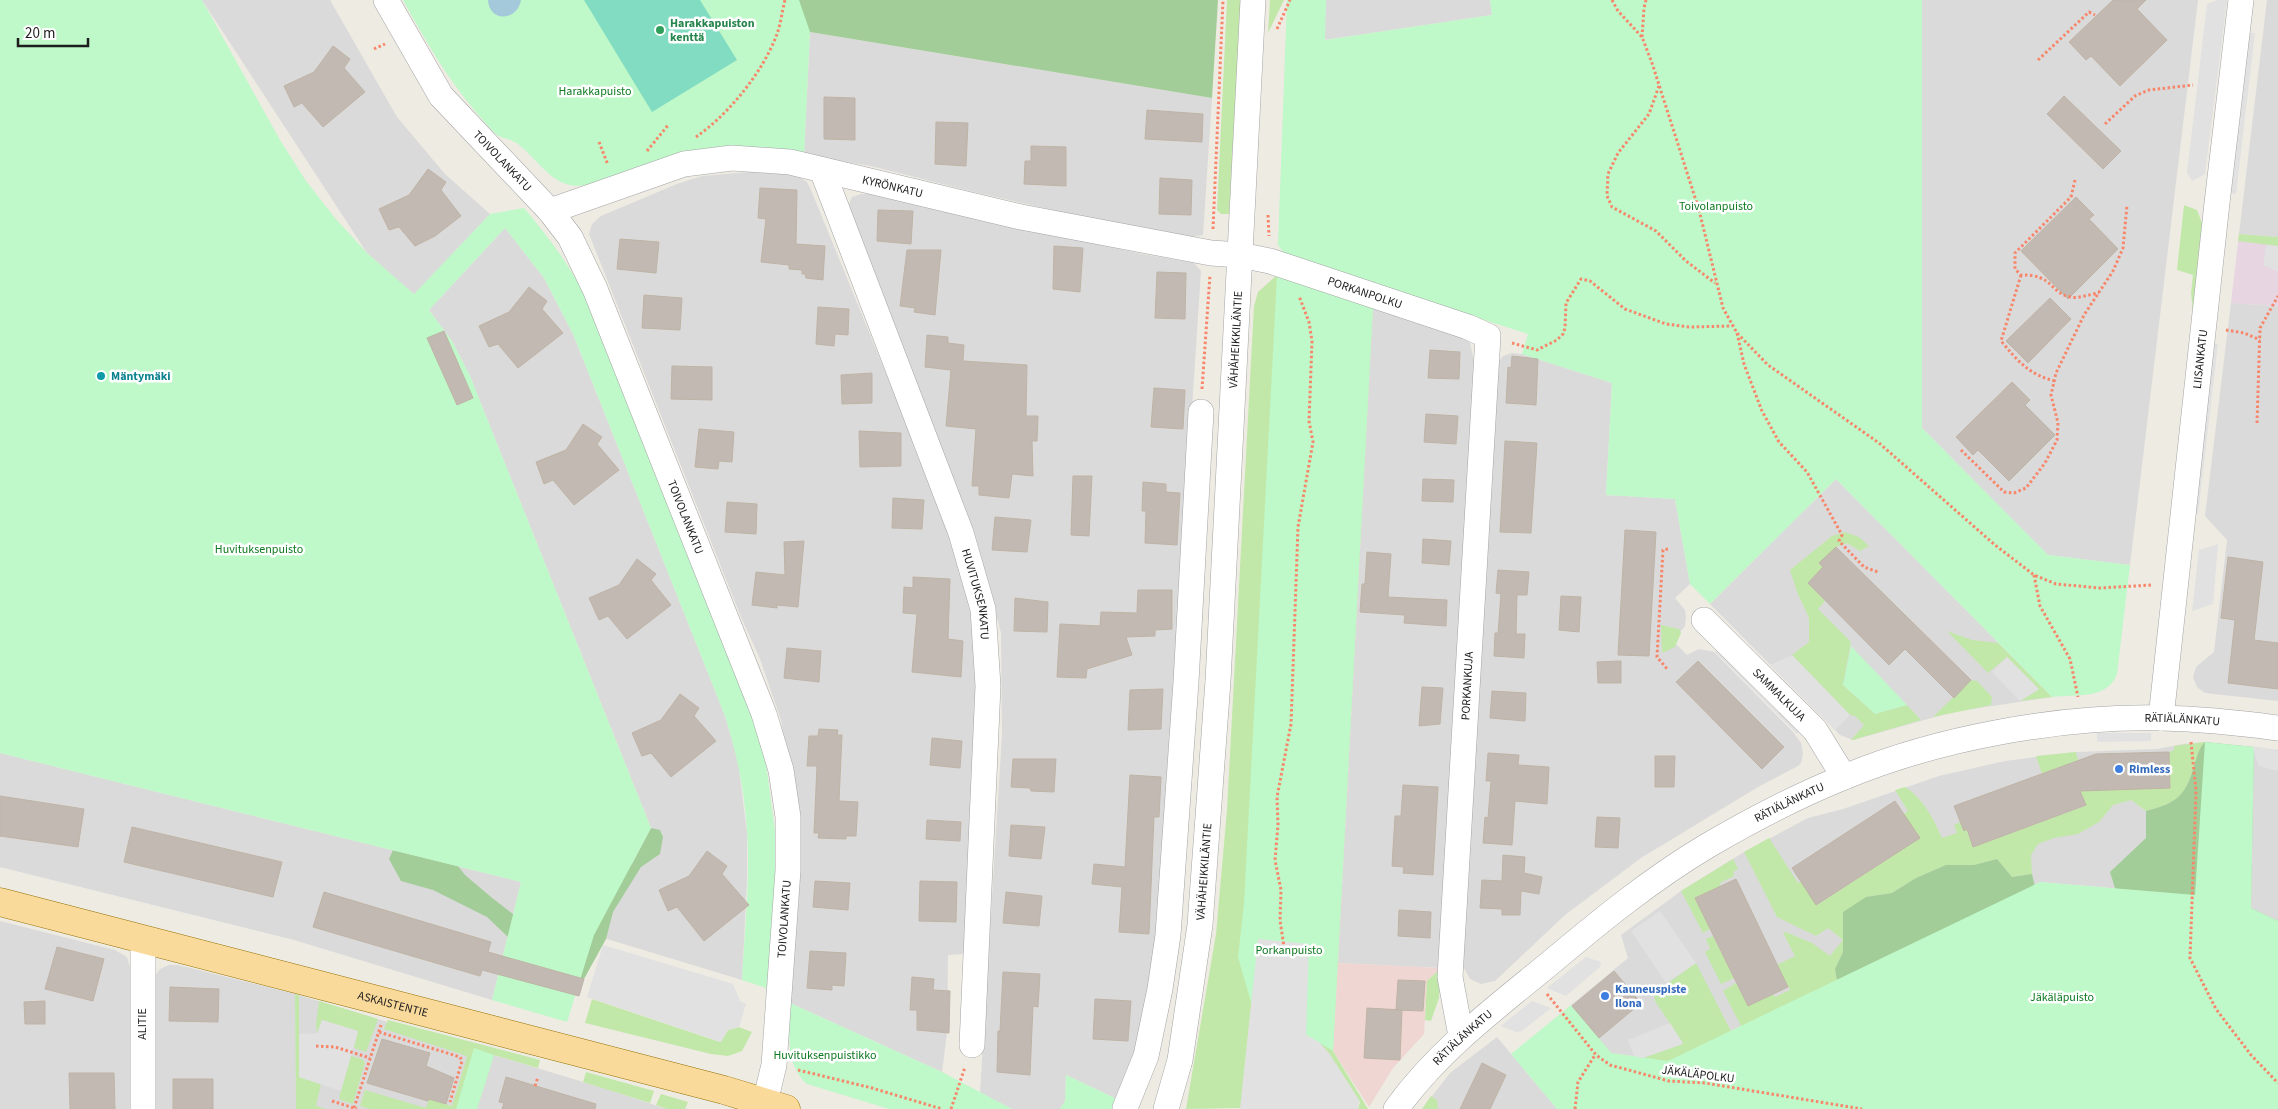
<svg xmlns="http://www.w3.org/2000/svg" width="2278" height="1109" viewBox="0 0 2278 1109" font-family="'Source Sans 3',sans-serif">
<rect width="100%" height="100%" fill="#eeebe3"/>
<path fill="#dbdada" d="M202,0H330L397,117L445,174L490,214L414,295L367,253Z
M1326,0H1490L1492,15L1324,40Z
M1922,0H2198L2130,565L2048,555L1922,428Z
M2267,0H2278V237L2239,234Z
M810,32L1212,98L1203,235L1185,238L1154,233L970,191L871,166L804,155Z
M749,172L781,173L799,177L807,182L811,190L909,430L914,447L949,529L965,581L979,660L965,954L948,955L947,1033L942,1072L790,1003L799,897L800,835L781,720L760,659L741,617L589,234L592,224L601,216L677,184L702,176Z
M861,194H875L1142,254L1194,263L1201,271L1154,986L1126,1088L1119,1100L1066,1075L1065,1101L1060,1109H1012L980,1093L1002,734L1001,633L975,534L848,206L852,197Z
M505,228L544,278L573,334L725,716L738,761L747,833V881L742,980L594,935L651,828L470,376L452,341L429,310Z
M2231,303L2278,306V701L2205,693L2197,687L2193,677L2196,667L2214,652L2227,540L2205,516Z
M1373,306L1463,337L1470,343L1474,361L1441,968L1338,963Z
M1512,353L1522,354L1612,383L1606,495L1675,499L1690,584L1675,598L1685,610L1686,618L1685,626L1673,641L1687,655L1699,649L1714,652L1793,732L1801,743L1803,754L1801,763L1798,766L1758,787L1641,858L1565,915L1495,981L1481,984L1470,979L1463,966L1496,365L1503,356Z
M1836,479L2052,697L1953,712L1853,740L1840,735L1710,604Z
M2205,742L2195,895L2040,882L1668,1061L1611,1053L1571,1005L1628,958L1621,935L1681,891L1744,852L1808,818L1843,809L1939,776L2005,761L2076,752L2157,749L2183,744Z
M2254,747L2278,750V921L2251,909Z
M0,753L521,882L492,1000L294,940L0,867Z
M0,921L115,950L127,957L131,970L133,1109H0Z
M169,965H178L295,994L474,1048L456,1109H154V977L160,969Z
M1497,1037L1557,1109H1422L1450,1073Z
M494,1055L603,1088L667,1109H477Z"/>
<path fill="#efd6d2" d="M1338,963L1441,968L1427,981L1424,1034L1393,1068L1369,1107L1333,1051Z"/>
<path fill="#e7d5e2" d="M2239,234L2278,237V306L2231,303Z"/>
<path fill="#c2e8a9" d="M1227,0H1241L1229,214H1221L1217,210Z
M1270,0H1284L1268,33Z
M2184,205L2197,210L2202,223L2193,312L2191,293L2193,275L2177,270Z
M2239,234L2278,237V246L2238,241Z
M1277,275L1373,306L1333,1051L1368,1109H1358L1360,1102L1320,1043L1258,939L1241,1108L1186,1109L1216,934L1227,810L1254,306L1258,292Z
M1845,532L1859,537L1869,546L1860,551L1847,543L1836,547L1820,563L1823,567L1808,583L1825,601L1818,609L1851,642L1843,685L1875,714L1907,705L1921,720L1853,740H1851L1864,725L1855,716L1850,715L1792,655L1809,642V618L1797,592L1790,570L1832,536Z
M1661,625L1679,629L1681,633L1675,647L1662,653Z
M1947,631L1972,640L1998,643L2052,697L2020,701L2038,690L2007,657L1988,673Z
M1971,680L1977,681L1992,697L1991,705L1933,717Z
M2205,742C2199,749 2198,754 2195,763C2186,795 2178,803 2146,811L2131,800L2113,805L2099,822L2078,834L2054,838L2038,844L2031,855L2032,874L2012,877L1997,859L1974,865H1946L1916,878L1892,893L1866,897L1844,939L1843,952L1835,970L1904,1091L1614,1060L1588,1025L1611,1053L1643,1058L1683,1043L1655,1001L1654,993L1696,963L1731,1031L1741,1026L1723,991L1736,983L1748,1006L1773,994L1775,997L1790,990L1777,965L1795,956L1783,933L1786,932L1812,943L1830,956L1843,940L1828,928L1816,936L1777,917L1744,852L1769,838L1798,883L1801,881L1817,905L1917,840L1901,816L1908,811L1895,790L1905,787C1923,798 1934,819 1942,838L1957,833L1954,825L1963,821L1973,847L2085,806L2076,778L2099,790L2170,788L2169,752L2174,750V746Z
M2076,752L2078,760L2042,774L2036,756Z
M1733,859L1738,869L1733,872L1734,876L1720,883L1721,886L1695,898L1710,929L1703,933L1681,891Z
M1713,936L1734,978L1721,984L1705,952L1710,949L1706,939Z
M1441,968L1439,998L1431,1021L1425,1020L1427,981Z
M295,994L299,995V1077L321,1084L316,1106L326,1109H296Z
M592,999L720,1042L728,1030L739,1027L752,1032L742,1051L728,1056L711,1054L585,1023Z
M319,1001L378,1019L366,1052L354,1048L358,1031L322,1020L317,1033L316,1025Z
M388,1020L540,1060L538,1068L494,1055L477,1109H370L360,1106L365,1090L426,1108L429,1099L452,1106L467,1057L464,1055L384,1029Z
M351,1056L362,1059L365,1063L353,1104L341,1100L339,1097Z
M586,1072L654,1091L650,1103L583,1082Z
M661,1094L688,1102L685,1109H667L656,1105Z
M1431,1096L1437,1100L1438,1109H1422Z"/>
<path fill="#a2cd98" d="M739,0H1218L1212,98L810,32L795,39Z
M2205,742L2254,747L2251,908L2278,921L2152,931L2115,888L2110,872L2146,838V811C2178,803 2186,795 2195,763C2198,754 2199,748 2205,742Z
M651,828L660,830L663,837L660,854L641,867L613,912L606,939L584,979L505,957L508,937L487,917L433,890L401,881L389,859L393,850L458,866L465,875L491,897L513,914L534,917L632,864Z
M1997,859L2012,877L2032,874L2038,900L1837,980L1835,969L1843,952V912L1866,897L1892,893L1916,878L1946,865H1974Z"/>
<path fill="#bff8c9" d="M0,0H202L280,140L306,181L335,218L367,253L414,294L490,214L524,208C547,235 567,262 584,293L742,683L765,756L775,831V883L769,989L742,980C745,923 752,865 745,809C742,777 734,746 725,716L573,334L544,278L505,228L429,310L452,341L470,376L651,828L594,935L567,1022L492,1000L521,882L0,753Z
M403,0H799L810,32L804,155L594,183C556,195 544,165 518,144C512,139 503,139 497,135C490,129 483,120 476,112C447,78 425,40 403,0Z
M1287,0H1326L1325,40L1492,15L1490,0H1922V428L2048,555L2130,565L2117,674C2108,700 2074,694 2052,697L1836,479L1710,604L1690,584L1675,499L1606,495L1612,383L1522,354L1528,334L1287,257L1278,245Z
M1277,275L1373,306L1333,1051L1251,1002L1238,957L1244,904Z
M1851,646L1907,705L1875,714L1843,685Z
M2205,742L2254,747L2251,908L2278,921V1109H1557L1511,1054L1571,1005L1611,1053L1668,1061L2040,882L2195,895Z
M790,1003L942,1072L1012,1109H889L807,1084C784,1064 790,1031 790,1003Z
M474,1048L494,1055L477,1109H456Z
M1066,1075L1119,1100L1114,1109H1060L1065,1101Z"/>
<path fill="#81dcc2" d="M584,0H700L737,60L652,112Z"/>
<path fill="#e1e1e1" d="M2217,0H2227L2205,174L2192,181L2187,173L2207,4Z
M2248,33H2255L2236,194L2229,193Z
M2266,245L2278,246V272L2263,265Z
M2210,343L2218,344L2198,514H2191Z
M2218,544L2213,604L2192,611L2199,550Z
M1721,645L1803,727L1797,734L1715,652Z
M1792,655L1850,715L1835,730L1770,665Z
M2007,657L2039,689L2020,701L1992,672Z
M2097,733H2151V741L2097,742Z
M2259,747L2278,751V771L2259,766L2253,748Z
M1660,911L1696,963L1666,983L1631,931Z
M1258,939L1309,944L1306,1035L1320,1043L1329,1053L1359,1100L1358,1109H1240Z
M603,945L733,984L740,1001L746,1004L739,1027L728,1030L721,1042L587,997Z
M1586,957L1601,962L1600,967L1566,996L1547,988Z
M1532,1001L1551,1008L1522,1031L1516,1032L1501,1026Z
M322,1020L358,1031L341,1091L299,1077V1034L318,1033Z
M1670,1023L1683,1044L1643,1058L1634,1056L1628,1040Z"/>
<path fill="#a3c9db" d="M488,0H521C517,22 489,22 488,0Z"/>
<path fill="#c2bab2" stroke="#bfb3a5" d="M2113,0H2146L2137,9L2167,40L2120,86L2091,56L2086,60L2069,42Z
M333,46L350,59L344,68L365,92L323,127L302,103L294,107L284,86L314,72Z
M2064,96L2121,151L2103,169L2047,114Z
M824,97L855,98V140L824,139Z
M1147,110L1203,114L1202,142L1145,139Z
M936,122L968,123L966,166L935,164Z
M1031,146L1066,147V186L1024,184L1025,161H1031Z
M428,169L446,182L441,190L461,216L435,236L415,246L399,227L389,230L379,209L409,195Z
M1160,178L1192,180L1191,215L1159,214Z
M760,188L797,190L796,244L825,246L823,280L806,278L805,274H802V270L789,269V265L761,262L766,219L758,218Z
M2076,197L2094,215L2089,219L2118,249L2068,299L2021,251Z
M878,210L913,211L911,244L877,241Z
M620,239L659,242L656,273L617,269Z
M1054,246L1083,248L1080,292L1053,289Z
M907,250H941L935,315L914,312L915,308L900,306Z
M1157,272L1186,273L1185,319L1155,318Z
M529,287L547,301L542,309L563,333L518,368L498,344L489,347L479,326L509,312Z
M644,295L682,298L680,330L642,328Z
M2050,298L2071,319L2028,363L2006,341Z
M818,307L849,309L848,335L835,334L834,346L816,344Z
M444,331L473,398L457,405L427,338Z
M927,335L948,337V343L964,345L963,361L1027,365L1026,416H1038L1037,441H1032L1033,476L1012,474L1009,498L979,495V486H972L976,429L946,426L951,370L925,367Z
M1430,350L1460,352L1459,379L1428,378Z
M1512,356L1538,359L1536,405L1506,403L1508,367L1511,368Z
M672,366L712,367V400L671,399Z
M872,373V403L842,404L841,375Z
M2012,382L2030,400L2025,405L2055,435L2009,481L1978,450L1973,455L1956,437Z
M1154,388L1185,390L1183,429L1151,427Z
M1426,414L1458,416L1456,444L1424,442Z
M583,424L602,437L597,444L619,470L574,505L553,480L544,484L536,462L566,450Z
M699,429L734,432L732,462L719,461L718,469L695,467Z
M859,431L901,433V466L860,467Z
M1505,441L1537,443L1531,533L1500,532Z
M1073,476H1092L1089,536L1071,535Z
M1423,479L1454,480L1453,502L1422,501Z
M1143,482L1166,484V492L1180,493L1177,545L1145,543L1146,511H1142Z
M893,498L924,500L922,529L892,528Z
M727,502L757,504L756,534L725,532Z
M995,517L1031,520L1027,552L992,550Z
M1625,530L1656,532L1649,656L1618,655Z
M1423,539L1451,541L1449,565L1422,563Z
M804,541L798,607L777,605V608L752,605L756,572L785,575L784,542Z
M1836,547L1971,680L1954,698L1905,649L1889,665L1808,583L1823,567L1819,563Z
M1367,552L1391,554L1388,597L1447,600L1446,626L1404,623L1405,615L1360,612L1362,584H1365Z
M2228,557L2263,562L2254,640L2278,643V689L2228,683L2235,620L2221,618Z
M637,559L656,574L651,580L671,605L627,639L608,616L599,620L589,598L619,585Z
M1498,570L1529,572L1527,595H1517L1516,634H1525L1524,658L1494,656L1495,633H1498L1501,594L1496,593Z
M913,577L950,579L948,639L963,641L961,677L912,672L917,614L903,613L904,587L913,588Z
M1138,590H1172V629L1155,630V636L1126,637L1132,655L1087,669L1086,678L1057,677L1060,624L1100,626L1101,612L1137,613Z
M1561,596L1581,597L1579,632L1559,630Z
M1015,598L1048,602L1047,632L1014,631Z
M787,648L821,651L819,682L784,678Z
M1621,661V683H1598L1597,662Z
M1698,661L1784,747L1762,769L1676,682Z
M1422,687L1443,688L1440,724L1419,726Z
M1163,689L1161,729L1128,730L1130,690Z
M1492,691L1526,693L1525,721L1490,718Z
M680,694L699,708L694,716L716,741L671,777L651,753L642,756L632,733L661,720Z
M819,729L838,730L837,735H842L839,801L858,802L856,836H846V839L818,838L819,833H814L817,766H807L809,736H818Z
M932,738L962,741L960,768L930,765Z
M2169,752L2170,788L2080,791L2086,805L1973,847L1967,829L1964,831L1954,806L2096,754Z
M1488,753L1519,755L1518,765L1549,767L1547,804L1515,801L1512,845L1483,843L1485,817L1488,818L1491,781H1486Z
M1655,756H1675L1674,787H1655Z
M1013,759H1056L1054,792L1031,791L1030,788L1011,787Z
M1130,775L1161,777L1159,817H1154L1149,934L1119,932L1122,887L1092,884L1094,864L1125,867Z
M1403,785L1438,787L1433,875L1403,873L1404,867L1392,866L1395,816H1401Z
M0,796L84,809L78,847L0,836Z
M1895,801L1920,838L1816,905L1792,868Z
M1597,817L1620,818L1618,848L1595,847Z
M927,820L961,822L960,841L926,839Z
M1011,825L1045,827L1041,859L1009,856Z
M132,827L282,862L273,897L124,862Z
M707,851L727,866L722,874L749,905L704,941L677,907L668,911L659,890L689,876Z
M1503,855L1525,857L1524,873L1542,877L1539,894L1521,891L1520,915H1502V909L1480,908L1482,880L1502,881Z
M1736,879L1788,987L1748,1006L1695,898Z
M815,881L850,883L848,910L813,907Z
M920,881L957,882L956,922L919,921Z
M324,892L491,942L488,952L584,979L579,996L482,970L480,976L313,927Z
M1006,892L1042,896L1039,926L1003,923Z
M1399,910L1431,912L1430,938L1398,936Z
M57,947L104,959L93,1001L45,989Z
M810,951L846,953L844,986L832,985V990L807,988Z
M1614,971L1641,1003L1599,1038L1572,1006Z
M1003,972L1040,974L1038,1007L1033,1006L1030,1075L997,1072L998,1031H1000Z
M912,977L934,979L933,990L950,991L949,1033L917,1030V1010H910Z
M1398,980L1425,981L1423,1011L1396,1010Z
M170,987L219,989L218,1022L169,1021Z
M1095,999L1131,1001L1128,1041L1093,1039Z
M45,1001V1024H25L24,1002Z
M1367,1008L1402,1010L1400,1060L1364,1058Z
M382,1039L430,1053L426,1066L454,1078L446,1104L429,1099L428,1101L367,1083Z
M1482,1063L1506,1075L1490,1109H1460Z
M69,1073H114L115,1109H70Z
M506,1077L596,1104L595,1109H502L504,1103L499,1102Z
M173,1079H213V1109H173Z"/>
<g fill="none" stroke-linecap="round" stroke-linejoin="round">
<g stroke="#a4a4a4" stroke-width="26">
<g id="minor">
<path id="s1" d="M386,0L441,96L550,211L570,237L595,289L764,714L781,770L788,817V870L774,1065L765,1102"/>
<path id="s2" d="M822,170L961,533L983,609L988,686L972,1045"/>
<path id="s3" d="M550,211L684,164L732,158L790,162L1021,217L1211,253L1240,255L1270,261L1468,327L1488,336L1450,977L1461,1036"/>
<path id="s4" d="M1704,620L1815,730L1844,777"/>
<path id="s5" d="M2161,718L2217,203L2241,0"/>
<path d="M1125,1108L1146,1056L1160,989L1168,935L1186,682L1201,412"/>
<path d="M143,1109V940"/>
<path id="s6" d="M1166,1109L1180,1060L1200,925L1218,681L1253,0"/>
<path id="s7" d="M1396,1109C1438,1051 1494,1009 1549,964C1599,922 1650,880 1707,846C1750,821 1795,797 1842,778C1937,738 2059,716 2162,718C2201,719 2240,723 2278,728"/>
</g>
</g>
<g stroke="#937102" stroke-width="29">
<g id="major">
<path id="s8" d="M0,902L724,1090L786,1109"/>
</g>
</g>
<path stroke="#f7866a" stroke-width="3" stroke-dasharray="2.5 2.5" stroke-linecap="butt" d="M1612,0L1618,11L1642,37L1652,63L1699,210L1723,308L1737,333L1768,365L1879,443L1995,545L2034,575L2056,584L2100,588L2152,585
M1277,29L1290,0
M1642,37L1644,8L1646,0
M374,49L385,44
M2038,60L2089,12L2095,15
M1659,86L1649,114L1618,153L1608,174L1607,196L1612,207L1656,231L1686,261L1715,283
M2105,124L2135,96L2149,90L2193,85
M696,137C729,114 763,72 777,34C781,23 782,11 785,0
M599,142L608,165
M647,151L669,124
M2075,180L2071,197L2015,253V269L2021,275C2054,274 2050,294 2071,297C2078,299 2090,294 2099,293
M1268,215L1269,236
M1213,229L1223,0
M2021,275L2001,341C2018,361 2029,375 2055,381
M2226,330L2244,333L2260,340
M1737,333L1744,364L1762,411L1779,442L1807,472L1842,535L1839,541L1864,567L1878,572
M1512,343L1537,350L1557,340L1563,334L1565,328L1566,303L1581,279L1590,281L1625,309L1666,324L1689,327L1732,326
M1202,389L1210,275
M2257,423L2260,328L2278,296
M1961,450L2004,492L2014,493L2026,488L2045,463L2057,440L2058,423L2051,395L2056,373L2084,315L2113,271L2123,248L2127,205
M1668,549L1663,550L1657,657L1668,670
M2034,575L2040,606L2070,659L2078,697
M2191,742L2196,791L2190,958L2216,1009L2251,1055L2278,1083
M1285,954L1280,920L1281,890L1275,860L1278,825L1277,797L1291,724L1298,527L1313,442L1309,421L1312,341L1309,322L1299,296
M1547,994L1596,1055L1610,1065L1669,1081L1705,1083L1862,1109
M379,1032L460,1057L462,1061L450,1102
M316,1046L335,1047L370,1058
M798,1070L872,1088L942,1109
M535,1086L538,1077
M332,1101L357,1109
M354,1108L381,1025
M951,1109L965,1067
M1575,1109L1578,1082L1595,1055"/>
<use href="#minor" stroke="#fff" stroke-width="25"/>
<use href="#major" stroke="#fada9b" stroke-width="28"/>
</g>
<circle fill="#2e9e5b" stroke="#fff" stroke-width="2" cx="660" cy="30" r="5"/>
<circle fill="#0f9aa8" stroke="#fff" stroke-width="2" cx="101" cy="376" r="5"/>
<g fill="#3f7fe0" stroke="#fff" stroke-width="2">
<circle cx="2119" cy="769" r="5"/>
<circle cx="1605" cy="996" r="5"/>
</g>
<g text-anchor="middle" stroke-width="5" stroke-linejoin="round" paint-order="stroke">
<g font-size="12" font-weight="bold" fill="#27864d" stroke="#fff" text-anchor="start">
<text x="670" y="27">Harakkapuiston<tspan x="670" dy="14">kenttä</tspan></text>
</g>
<g font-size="12" fill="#0d7920" stroke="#fff">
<text x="595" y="95">Harakkapuisto</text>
<text x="1716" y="210">Toivolanpuisto</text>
<text x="259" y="553">Huvituksenpuisto</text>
<text x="1289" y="954">Porkanpuisto</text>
<text x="2062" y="1001">Jäkäläpuisto</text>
<text x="825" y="1059">Huvituksenpuistikko</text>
</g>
<g font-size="12" fill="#1d1d1d" stroke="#fff">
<text dy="4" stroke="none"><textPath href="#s1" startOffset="200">TOIVOLANKATU</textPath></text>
<text dy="4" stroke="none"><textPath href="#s3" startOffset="354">KYRÖNKATU</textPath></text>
<text dy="4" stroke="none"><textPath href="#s3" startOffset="839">PORKANPOLKU</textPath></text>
<text dy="4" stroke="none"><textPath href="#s6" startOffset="774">VÄHÄHEIKKILÄNTIE</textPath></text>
<text dy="4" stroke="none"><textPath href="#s5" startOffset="361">LIISANKATU</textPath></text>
<text dy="4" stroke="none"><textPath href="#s1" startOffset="605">TOIVOLANKATU</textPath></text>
<text dy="4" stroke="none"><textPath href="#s2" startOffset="452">HUVITUKSENKATU</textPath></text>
<text transform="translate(1467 686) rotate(-87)" y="4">PORKANKUJA</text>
<text dy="4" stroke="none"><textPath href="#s4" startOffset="106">SAMMALKUJA</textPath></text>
<text dy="4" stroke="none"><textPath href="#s7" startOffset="908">RÄTIÄLÄNKATU</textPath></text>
<text dy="4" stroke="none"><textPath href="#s7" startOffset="502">RÄTIÄLÄNKATU</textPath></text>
<text dy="4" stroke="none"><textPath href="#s6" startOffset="241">VÄHÄHEIKKILÄNTIE</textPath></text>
<text transform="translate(784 919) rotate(-86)" y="4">TOIVOLANKATU</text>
<text dy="4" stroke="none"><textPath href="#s8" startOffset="406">ASKAISTENTIE</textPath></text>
<text transform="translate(142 1024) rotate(-90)" y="4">ALITIE</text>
<text dy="4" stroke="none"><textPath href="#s7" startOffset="98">RÄTIÄLÄNKATU</textPath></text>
<text transform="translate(1698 1074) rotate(7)" y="4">JÄKÄLÄPOLKU</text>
</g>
<g font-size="12" font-weight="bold" fill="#0d838f" stroke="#fff" text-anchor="start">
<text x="111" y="380">Mäntymäki</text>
</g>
<g font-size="12" font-weight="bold" fill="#366cbe" stroke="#fff" text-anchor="start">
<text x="2129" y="773">Rimless</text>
<text x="1615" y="993">Kauneuspiste<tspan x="1615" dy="14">Ilona</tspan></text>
</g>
</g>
<path d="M18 38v8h70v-8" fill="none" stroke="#1d1d1d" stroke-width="2.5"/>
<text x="25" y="38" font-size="15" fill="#1d1d1d" stroke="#ffffff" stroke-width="4" paint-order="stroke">20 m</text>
</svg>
